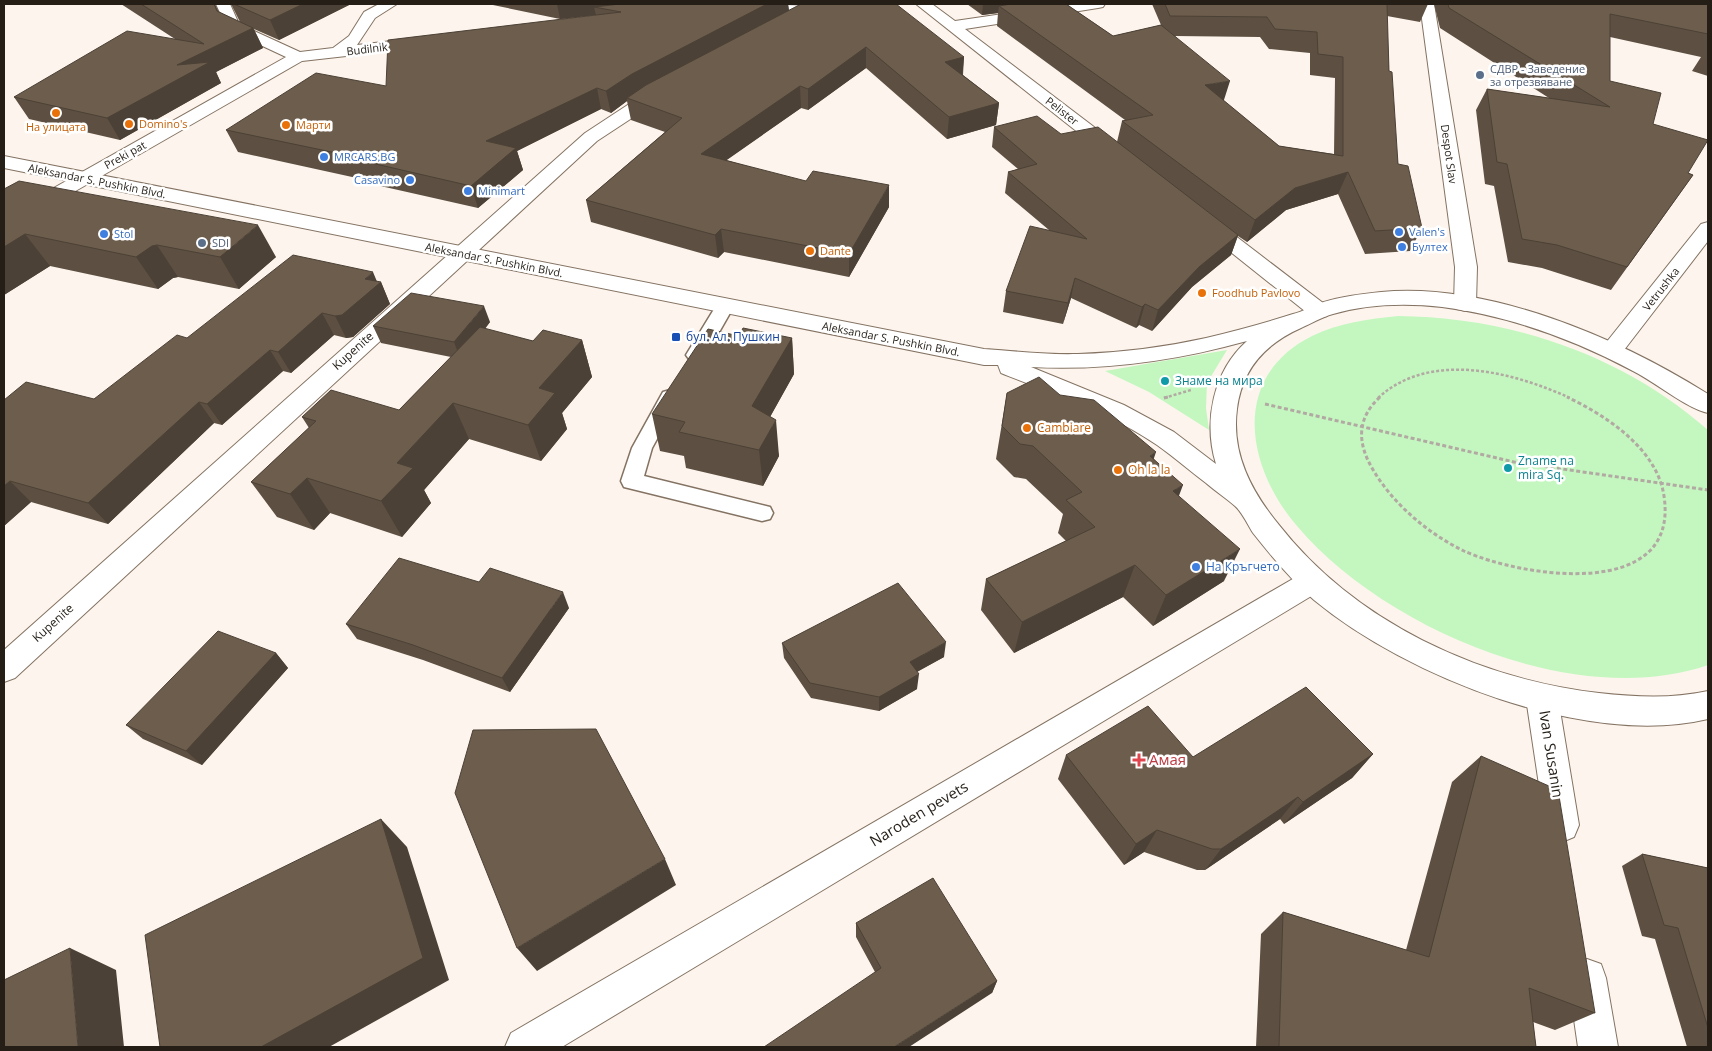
<svg xmlns="http://www.w3.org/2000/svg" width="1712" height="1051" viewBox="0 0 1712 1051" font-family="'Open Sans',sans-serif">
<rect width="100%" height="100%" fill="#fdf5ed"/>
<path fill="#c4f7c0" d="M1398,316C1511,317 1623,355 1708,430V665C1576,711 1383,628 1297,526C1246,467 1230,377 1312,336C1339,323 1368,319 1398,316Z
M1227,350L1207,383L1206,408L1209,430L1149,392L1105,371Z"/>
<g fill="none" stroke-linecap="round" stroke-linejoin="round">
<g stroke="#847363" stroke-width="3">
<path id="lane" d="M725,300L731,302L734,306L706,355L703,359L696,361L689,359L686,355L716,306L719,302Z
M670,390L677,392L680,397L652,448L644,476L770,507L773,513L770,519L762,521L624,487L621,481L632,448L663,392Z"/>
</g>
<g stroke="#847363" stroke-width="2">
<path id="street" d="M216,4H230L239,24L300,52L333,48L349,36L364,12L379,4H397L375,18L357,45L426,37L434,42L426,47L302,61L11,228L4,230V216L286,57L228,30Z
M755,4L817,6L820,9L812,14L762,8L757,7Z
M916,4H932L955,21L1070,4H1105L1103,7L1098,8L965,29L1123,149L1125,153L1123,157H1109Z
M1420,4H1434L1477,267L1476,304L1473,309L1465,311L1457,309L1454,304L1455,267Z
M661,86L667,87L670,91L667,95L597,141L15,678L4,682V650L585,133L655,87Z
M1205,216L1212,218L1327,306L1330,311L1327,316L1319,318L1311,316L1198,226L1195,222L1198,218Z
M1708,222V241L1621,354L1613,357L1605,354L1601,349L1701,224Z
M1313,569L1323,573L1327,581L1323,589L562,1047H505L511,1033L1303,573Z
M1542,684L1553,688L1558,698L1579,825L1574,837L1562,842L1550,837L1545,825L1526,698L1531,688Z
M1587,959L1601,964L1606,978L1618,1047H1578L1568,978L1573,964Z"/>
</g>
<g stroke="#847363" stroke-width="2">
<path id="secondary" d="M4,156L984,349C1015,351 1047,355 1078,354C1121,353 1165,347 1206,338C1235,331 1265,323 1293,314C1302,312 1310,307 1318,304C1336,297 1361,294 1381,292C1489,282 1619,338 1708,394V413C1686,408 1655,382 1633,371C1573,339 1510,316 1442,307C1407,303 1367,304 1333,314C1322,317 1312,323 1301,328C1265,344 1242,369 1237,409C1231,454 1252,492 1279,525C1355,622 1478,679 1599,693C1635,697 1672,699 1708,691V719C1587,748 1407,677 1314,600C1291,580 1272,557 1253,533C1248,525 1242,512 1235,506C1226,498 1215,491 1206,483C1190,471 1174,457 1157,445C1111,413 1053,394 1001,373L998,365H984L4,168ZM1247,341C1213,371 1203,422 1216,464L1174,432L1124,405L1031,367C1106,371 1175,361 1247,341Z"/>
</g>
<path stroke="#b1a9a2" stroke-width="2.5" stroke-dasharray="3 2" stroke-linecap="butt" d="M1164,398L1191,390
M1378,398C1430,350 1513,372 1570,398"/>
<path stroke="#b1a9a2" stroke-width="3" stroke-dasharray="4 2.5" stroke-linecap="butt" d="M1380,397C1357,418 1357,442 1372,468C1392,503 1427,533 1464,551C1521,577 1680,602 1664,496C1657,449 1607,416 1567,397
M1164,398L1168,397
M1265,404L1514,462L1708,490"/>
<use href="#lane" fill="#fff" fill-rule="evenodd"/>
<use href="#street" fill="#fff" fill-rule="evenodd"/>
<use href="#secondary" fill="#fff" fill-rule="evenodd"/>
</g>
<path fill="#5d5042" fill-rule="evenodd" d="M121,4H215L219,12L240,22L231,4H351L279,40L254,29L263,48L216,72L221,83L120,140L29,119L14,97L175,39Z
M488,4H788L789,10L964,57L963,75L999,103L996,125L947,139L866,68L808,110L801,108L726,160L889,207L849,277L724,252L718,258L591,222L586,200L665,132L631,120L627,101L611,113L601,109L517,151L523,170L478,208L376,185L375,182L238,152L226,130L386,86L596,15L560,19Z
M967,4H1066L1113,36L1161,25L1152,4H1428L1420,22L1387,16L1389,71L1398,164L1422,228L1410,251L1365,254L1338,194L1286,210L1247,242L1238,236L1231,255L1192,287L1152,331L1139,325L1136,328L1071,298L1063,324L1003,312L1006,291L1049,230L1005,193L1008,172L1018,169L992,147L994,127L1061,134L1117,142L1122,121L1125,120L997,26L998,13L982,15ZM1175,36L1260,37L1269,49L1310,53V75L1335,78L1334,154L1279,146L1224,101Z
M1434,4H1708V76L1692,71L1701,57L1610,37V81L1653,124L1688,173L1693,175L1611,290L1542,268L1508,262L1494,186L1485,184L1476,110L1487,89L1549,98L1440,28Z
M4,189L276,257L239,289L178,277L173,278L158,289L50,266L4,295Z
M377,282H381L390,304L353,337L346,338L334,335L291,373L283,371L222,425L214,423L108,524L31,502L4,526V400L94,399L187,338Z
M490,322L485,329L533,341L582,340L592,377L562,413L567,429L541,461L469,439L424,490L431,503L402,537L330,513L314,530L277,517L251,482L309,428L302,417L399,410L451,357L381,343L373,326Z
M739,336L792,338L794,374L770,417L779,456L763,486L686,468L684,456L660,451L652,414Z
M1007,393L1060,395L1154,459L1179,496L1224,581L1153,626L1123,597L1014,653L981,610L986,579L1066,541L1058,533L1063,514L1026,479L1014,477L996,459Z
M569,608L510,692L423,660L357,639L346,624Z
M782,643L944,657L917,672V689L879,711L811,698L784,658Z
M276,653L288,668L202,765L143,739L126,725Z
M1373,754L1352,778L1284,824L1280,819L1205,870H1197L1144,852L1124,865L1058,779L1066,755L1193,757Z
M1481,756L1595,1013L1555,1030L1533,1022L1536,1047H1256L1261,934L1283,912L1406,950L1452,782Z
M1642,854L1708,868V1047H1687L1655,939L1642,936L1622,866Z
M856,923L997,981L992,993L875,972L856,937Z"/>
<path fill="#4c4136" d="M303,4H351L279,40L270,20Z
M557,4H690L594,7L596,15L560,19Z
M767,4H788L789,13L627,98V101L611,113L606,91L632,74Z
M983,4H1039L999,6L998,13L982,15Z
M253,28L263,48L216,72L221,83L120,140L107,118L177,65Z
M866,47V68L808,110V89Z
M964,57L962,78L945,62Z
M1230,81L1223,103L1205,85Z
M800,86L801,108L704,176L701,154Z
M597,88L601,109L517,151L523,170L478,208L471,186L486,141Z
M999,103L996,125L947,139L949,117Z
M1348,172L1338,194L1286,210L1247,242L1255,220L1295,188Z
M889,185V207L849,277V254Z
M258,225L276,257L239,289L220,257Z
M721,229L724,252L718,258L715,235Z
M25,234L50,266L4,295V247Z
M1238,235L1231,255L1192,287L1152,331L1158,310L1199,267Z
M157,245L178,277L173,278L158,289L136,257L152,246Z
M373,272L378,284L381,282L390,304L353,337L346,338L335,316L365,279Z
M1075,278L1071,298L1063,324L1068,303Z
M1145,304L1139,325L1136,328L1142,307Z
M484,306L490,322L460,358L454,342Z
M322,313L334,335L291,373L278,352Z
M792,338L794,374L756,442L752,406Z
M582,340L592,377L562,413L567,429L541,461L528,425L539,388Z
M270,350L283,371L222,425L207,404Z
M199,402L214,423L108,524L88,503Z
M453,403L469,439L424,490L431,503L402,537L381,501L397,463Z
M776,420L779,456L763,486L759,450Z
M1156,452L1145,485L1150,456Z
M307,478L330,513L314,530L290,494Z
M10,481L31,502L4,526V486Z
M1183,485L1171,517L1173,491Z
M1240,549L1224,581L1153,626L1166,595Z
M1135,565L1123,597L1014,653L1022,622Z
M563,592L569,608L510,692L502,678Z
M946,642L944,657L909,676L910,662Z
M276,653L288,668L202,765L186,751Z
M919,674L917,689L879,711V697Z
M1373,754L1352,778L1284,824L1303,802Z
M1298,797L1280,819L1205,870L1221,849Z
M381,819L407,847L449,980L329,1047H261Z
M1157,830L1144,852L1124,865L1136,844Z
M665,859L676,885L537,971L517,948Z
M70,948L116,970L124,1047H78Z
M997,981L992,993L909,1047H894Z"/>
<path fill="#6c5d4d" stroke="#4c4136" d="M141,4H214L217,11L253,28L177,65L210,62L107,118L14,97L127,31L204,44Z
M234,4H303L270,20Z
M620,4H767L632,74L606,91L597,88L486,141L516,148L471,186L367,162L370,160L226,130L316,73L386,86L388,40L621,12L594,7Z
M801,4H896L964,57L945,62L999,103L949,117L866,47L808,89L800,86L701,154L806,181L813,171L889,185L849,254L721,229L715,235L586,200L682,118L627,98L646,85Z
M1011,4H1066L1113,36L1161,25L1230,81L1205,85L1279,146L1343,156V57L1318,54L1317,32L1275,29L1267,17L1170,16L1165,4H1387L1389,71L1392,72L1398,164L1408,166L1422,228L1375,231L1348,172L1295,188L1255,220L1122,121L1153,115L999,6Z
M1448,4H1708V34L1610,14V81L1661,93L1653,124L1708,140L1688,173L1693,175L1627,267L1557,245L1522,239L1507,164L1497,162L1487,89L1610,107L1449,8Z
M1037,116L1061,134L1098,127L1238,235L1199,267L1158,310L1145,304L1142,307L1075,278L1068,303L1006,291L1030,226L1087,239L1008,172L1037,164L994,127Z
M19,181L258,225L220,257L157,245L152,246L136,257L25,234L4,247V189Z
M293,255L373,272L365,279L381,282L342,315L335,316L322,313L278,352L270,350L207,404L199,402L88,503L10,481L4,486V400L26,382L94,399L177,335L187,338Z
M411,293L484,306L454,342L373,326Z
M480,327L533,341L543,330L582,340L539,388L555,393L528,425L453,403L397,463L413,468L381,501L307,478L290,494L251,482L316,421L302,417L331,390L399,410Z
M743,328L792,338L752,406L776,420L759,450L679,432L685,422L652,414L708,329L739,336Z
M1039,377L1060,395L1094,400L1156,452L1150,456L1183,485L1173,491L1240,549L1166,595L1135,565L1022,622L986,579L1095,527L1066,500L1082,492L1033,446L1020,444L1002,426L1007,393Z
M399,558L479,582L490,568L563,592L502,678L413,645L346,624Z
M898,583L946,642L910,662L919,674L879,697L810,683L782,643Z
M218,631L276,653L186,751L126,725Z
M1306,687L1373,754L1303,802L1298,797L1221,849H1212L1157,830L1136,844L1066,755L1148,706L1193,757Z
M596,729L665,859L517,948L455,793L473,730Z
M1481,756L1558,790L1595,1013L1529,988L1536,1047H1279L1283,912L1429,957Z
M381,819L423,958L261,1047H160L145,935Z
M1642,854L1708,868V1028L1678,928L1664,925Z
M933,878L997,981L894,1047H764L881,968L856,923Z
M70,948L78,1047H4V980Z"/>
<g fill="#5c6f8a" stroke="#fff" stroke-width="2">
<circle cx="1480" cy="75" r="5"/>
<circle cx="202" cy="243" r="5"/>
</g>
<g fill="#e8710a" stroke="#fff" stroke-width="2">
<circle cx="56" cy="113" r="5"/>
<circle cx="129" cy="124" r="5"/>
<circle cx="286" cy="125" r="5"/>
<circle cx="810" cy="251" r="5"/>
<circle cx="1202" cy="293" r="5"/>
<circle cx="1027" cy="428" r="5"/>
<circle cx="1118" cy="470" r="5"/>
</g>
<g fill="#3f7fe0" stroke="#fff" stroke-width="2">
<circle cx="324" cy="157" r="5"/>
<circle cx="410" cy="180" r="5"/>
<circle cx="468" cy="191" r="5"/>
<circle cx="1399" cy="232" r="5"/>
<circle cx="104" cy="234" r="5"/>
<circle cx="1402" cy="247" r="5"/>
<circle cx="1196" cy="567" r="5"/>
</g>
<rect fill="#1a4fb4" stroke="#fff" stroke-width="2" x="671" y="332" width="10" height="10" rx="2.5"/>
<g fill="#0f9aa8" stroke="#fff" stroke-width="2">
<circle cx="1165" cy="381" r="5"/>
<circle cx="1508" cy="468" r="5"/>
</g>
<path fill="#e0444e" stroke="#fff" stroke-width="2" d="M1136.5 752.5h5v5h5v5h-5v5h-5v-5h-5v-5h5z"/>
<g text-anchor="middle" stroke-width="5" stroke-linejoin="round" paint-order="stroke">
<g font-size="11" fill="#241e17" stroke="#fff">
<text transform="translate(367 49) rotate(-7)" y="4">Budilnik</text>
<text transform="translate(1062 111) rotate(38)" y="4">Pelister</text>
<text transform="translate(1449 154) rotate(82)" y="4">Despot Slav</text>
<text transform="translate(125 155) rotate(-29)" y="4">Preki pat</text>
<text transform="translate(97 181) rotate(11)" y="4">Aleksandar S. Pushkin Blvd.</text>
<text transform="translate(494 260) rotate(11)" y="4">Aleksandar S. Pushkin Blvd.</text>
<text transform="translate(1661 289) rotate(-52)" y="4">Vetrushka</text>
<text transform="translate(891 339) rotate(11)" y="4">Aleksandar S. Pushkin Blvd.</text>
</g>
<g font-size="11" fill="#4e5e75" stroke="#fff" text-anchor="start">
<text x="1490" y="73">СДВР - Заведение<tspan x="1490" dy="13">за отрезвяване</tspan></text>
<text x="212" y="247">SDI</text>
</g>
<g font-size="11" fill="#c56008" stroke="#fff" text-anchor="start">
<text x="139" y="128">Domino's</text>
<text x="296" y="129">Марти</text>
<text x="56" y="131" text-anchor="middle">На улицата</text>
<text x="820" y="255">Dante</text>
<text x="1212" y="297">Foodhub Pavlovo</text>
</g>
<g font-size="11" fill="#366cbe" stroke="#fff" text-anchor="start">
<text x="334" y="161">MRCARS.BG</text>
<text x="400" y="184" text-anchor="end">Casavino</text>
<text x="478" y="195">Minimart</text>
<text x="1409" y="236">Valen's</text>
<text x="114" y="238">Stol</text>
<text x="1412" y="251">Бултех</text>
</g>
<g font-size="12" fill="#164399" stroke="#fff" text-anchor="start">
<text x="686" y="341">бул. Ал. Пушкин</text>
</g>
<g font-size="12" fill="#241e17" stroke="#fff">
<text transform="translate(353 351) rotate(-42)" y="4">Kupenite</text>
<text transform="translate(53 623) rotate(-42)" y="4">Kupenite</text>
</g>
<g font-size="12" fill="#0d838f" stroke="#fff" text-anchor="start">
<text x="1175" y="385">Знаме на мира</text>
<text x="1518" y="465">Zname na<tspan x="1518" dy="14">mira Sq.</tspan></text>
</g>
<g font-size="12" fill="#c56008" stroke="#fff" text-anchor="start">
<text x="1037" y="432">Cambiare</text>
<text x="1128" y="474">Oh la la</text>
</g>
<g font-size="12" fill="#366cbe" stroke="#fff" text-anchor="start">
<text x="1206" y="571">На Кръгчето</text>
</g>
<g font-size="15" fill="#241e17" stroke="#fff">
<text transform="translate(1551 754) rotate(81)" y="5">Ivan Susanin</text>
<text transform="translate(919 814) rotate(-31)" y="5">Naroden pevets</text>
</g>
<g font-size="15" fill="#be3a42" stroke="#fff" text-anchor="start">
<text x="1149" y="765">Амая</text>
</g>
</g>
<rect width="1712" height="1051" fill="none" stroke="#241e17" stroke-width="10"/>
</svg>
